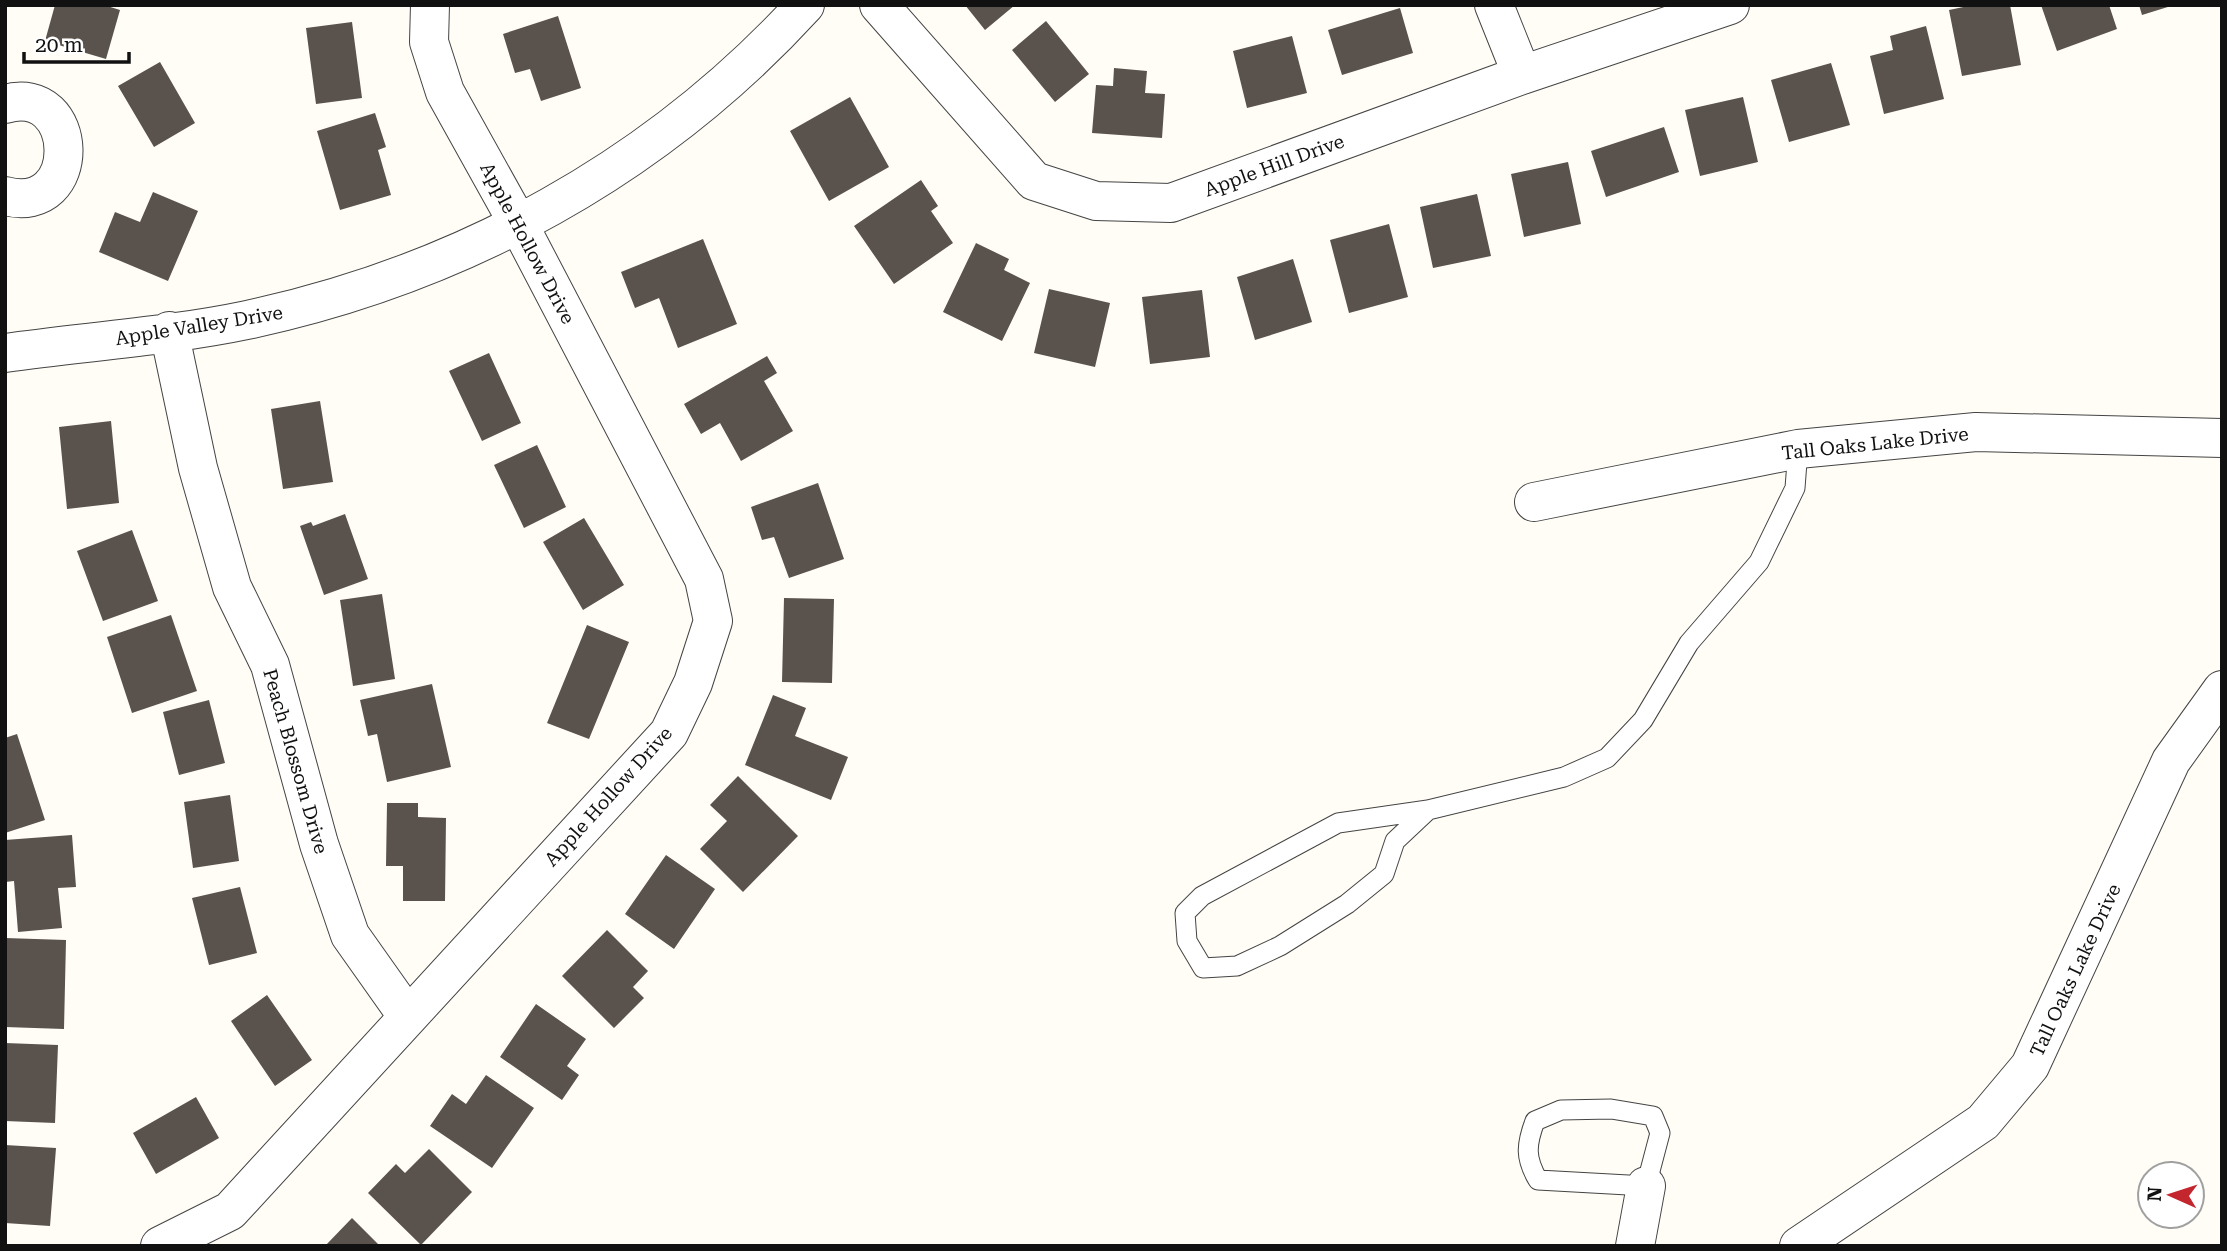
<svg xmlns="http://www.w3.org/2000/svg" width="2227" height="1251" viewBox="0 0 2227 1251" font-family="'Roboto Serif',serif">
<rect width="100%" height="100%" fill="#fffdf5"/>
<path fill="#5a524d" d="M55,5H104L120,10L106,59L45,41Z
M965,5H1015L985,30Z
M1973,5H2010L2021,65L1962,76L1949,10Z
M2041,5H2109L2117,29L2057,51Z
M2139,5H2170L2171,6L2142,15Z
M1400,8L1413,53L1342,75L1328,30Z
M558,16L581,88L541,101L530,69L515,73L503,34Z
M1046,21L1089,74L1055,102L1012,50Z
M352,22L362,98L316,104L306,28Z
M1926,26L1944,99L1884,114L1870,56L1893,50L1890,36Z
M1292,36L1307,93L1247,108L1233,51Z
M160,62L195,123L154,147L118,86Z
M1831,63L1850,125L1789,142L1771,80Z
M1114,68L1147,71L1145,93L1165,94L1162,138L1092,133L1096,85L1113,86Z
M850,97L889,167L829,201L790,131Z
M1743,97L1758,162L1700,176L1685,110Z
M375,113L386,147L378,150L391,195L340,210L317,131Z
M1664,127L1679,172L1606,197L1591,151Z
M1568,162L1581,224L1524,237L1511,174Z
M921,180L938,206L931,211L953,243L894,284L854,226Z
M153,192L198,211L168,281L99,252L115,212L140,222Z
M1477,194L1491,256L1433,268L1420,207Z
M1389,224L1408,297L1349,313L1330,240Z
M703,239L737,324L678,348L659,298L635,308L621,272Z
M976,243L1009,259L1004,270L1030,283L1002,341L943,312Z
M1293,259L1312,322L1255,340L1237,277Z
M1049,289L1110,303L1095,367L1034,353Z
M1202,290L1210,357L1150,364L1142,297Z
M489,353L521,423L482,441L449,371Z
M767,356L777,373L764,381L793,431L741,461L720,423L701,434L684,404Z
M320,401L333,482L283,489L271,409Z
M111,421L119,503L67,509L59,427Z
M537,445L566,507L524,528L494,465Z
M818,483L844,559L789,578L774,537L762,540L751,507Z
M345,514L368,579L324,595L300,526L311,522L313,526Z
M584,518L624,585L583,610L543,542Z
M132,530L158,601L103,621L77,551Z
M382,594L395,679L353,686L340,600Z
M784,598L834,599L832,683L782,682Z
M171,615L197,691L132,713L107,637Z
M587,625L629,642L589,739L547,723Z
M432,684L451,767L387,782L377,734L368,736L360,700Z
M773,695L806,708L795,736L848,757L831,800L745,765Z
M209,700L225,763L179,775L163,712Z
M17,734L45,820L5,833V738Z
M738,776L798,836L743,892L700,849L727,821L710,805Z
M230,795L239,861L193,868L184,802Z
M387,803H418V817L446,818L445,901H403V866H386Z
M72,835L76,887L58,888L62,928L18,932L14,881L5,882V840Z
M666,855L715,889L674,949L625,914Z
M240,887L257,953L209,965L192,898Z
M607,930L648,971L633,987L644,998L614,1028L562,976Z
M5,938L66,940L64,1029L5,1027Z
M267,995L312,1060L275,1086L231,1021Z
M536,1004L586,1039L567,1066L579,1075L562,1100L500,1057Z
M5,1043L58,1045L55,1123L5,1121Z
M486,1075L534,1108L492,1168L430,1126L452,1094L466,1104Z
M196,1097L219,1138L156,1174L133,1133Z
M5,1145L56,1148L50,1226L5,1223Z
M429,1149L472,1192L421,1245L368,1193L396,1164L405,1173Z
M352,1218L380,1246H325Z"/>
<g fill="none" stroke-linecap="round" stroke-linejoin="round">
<g stroke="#444" stroke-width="21">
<path id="lane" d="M1428,810L1338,823L1202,896L1185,913L1187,941L1203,968L1237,966L1280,946L1347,904L1384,874L1395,841L1428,810L1564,777L1607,758L1643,720L1689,643L1759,562L1795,488L1798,449
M1611,1109L1653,1116L1660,1133L1646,1186L1538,1180C1525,1158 1526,1145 1535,1121L1561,1110Z"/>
</g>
<g stroke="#444" stroke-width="40">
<path id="street" d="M879,5L1034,181L1096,201L1171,203L1522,75L1730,5
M1494,5L1522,75
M5,104C81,82 85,217 5,196
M169,331L198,468L232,587L270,665L319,844L350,935L408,1017
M5,353C83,342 171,336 247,320C462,274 656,168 805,5
M1534,502L1798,449L1976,432L2222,438
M160,1246L230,1211L669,733L693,683L713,621L704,579L519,225L445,92L429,42L430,5
M1635,1246L1646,1186
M1799,1246L1983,1122L2030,1066L2171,761L2222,690"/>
</g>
<use href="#lane" stroke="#fff" stroke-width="19"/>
<use href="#street" stroke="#fff" stroke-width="38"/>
</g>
<g text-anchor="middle" stroke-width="7" stroke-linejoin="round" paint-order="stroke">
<g font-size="19" fill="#111" stroke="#fff">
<text transform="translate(1274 165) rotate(-20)" y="7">Apple Hill Drive</text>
<text transform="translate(528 243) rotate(62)" y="7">Apple Hollow Drive</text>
<text transform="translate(199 325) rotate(-9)" y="7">Apple Valley Drive</text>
<text transform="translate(1875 443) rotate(-6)" y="7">Tall Oaks Lake Drive</text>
<text transform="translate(296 761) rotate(74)" y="7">Peach Blossom Drive</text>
<text transform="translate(608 796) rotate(-48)" y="7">Apple Hollow Drive</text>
<text transform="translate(2075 970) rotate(-65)" y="7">Tall Oaks Lake Drive</text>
</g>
</g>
<rect width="2227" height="1251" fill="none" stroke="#111111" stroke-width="14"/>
<g transform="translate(2171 1195) rotate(273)"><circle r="33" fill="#ffffff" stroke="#a0a0a0" stroke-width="2"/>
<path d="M0-5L12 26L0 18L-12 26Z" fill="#c4262e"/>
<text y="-10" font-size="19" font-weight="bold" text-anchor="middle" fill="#111111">N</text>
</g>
<path d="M24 52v10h105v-10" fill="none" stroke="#111111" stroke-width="3.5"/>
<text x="35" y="52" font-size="21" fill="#111111" stroke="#ffffff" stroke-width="5" paint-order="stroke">20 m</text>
</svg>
